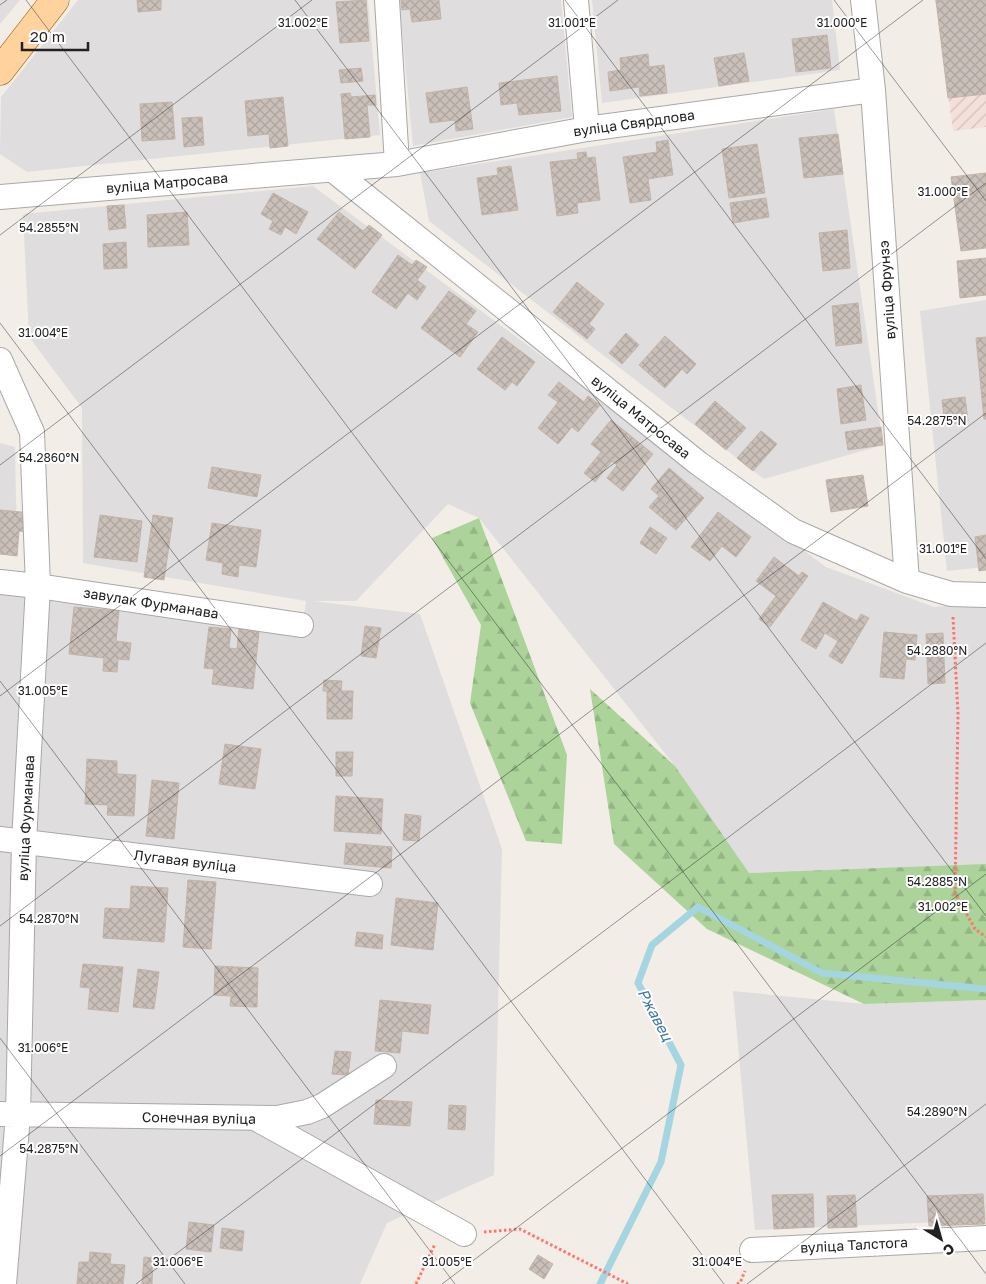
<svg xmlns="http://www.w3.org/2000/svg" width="986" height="1284" viewBox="0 0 986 1284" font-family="'Golos Text',sans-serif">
<defs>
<pattern id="military-furrows" width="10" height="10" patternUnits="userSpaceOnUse" patternTransform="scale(1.25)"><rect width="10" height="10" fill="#f4e0da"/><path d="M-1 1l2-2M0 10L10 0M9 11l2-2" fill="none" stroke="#d1c0bb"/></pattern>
<pattern id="forest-firs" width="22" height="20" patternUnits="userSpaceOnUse" patternTransform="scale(1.25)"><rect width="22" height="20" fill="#acd399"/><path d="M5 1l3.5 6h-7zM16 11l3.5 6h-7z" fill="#94b584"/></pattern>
<pattern id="building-cross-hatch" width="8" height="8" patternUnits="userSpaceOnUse" patternTransform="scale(1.25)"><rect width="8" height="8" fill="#cac0b9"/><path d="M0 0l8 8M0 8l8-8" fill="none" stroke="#ada59f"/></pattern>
</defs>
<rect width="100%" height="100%" fill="#f2eee7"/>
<path fill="#dfddde" d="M0,0H20L0,24Z
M78,0H368L380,135L27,172L0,154L1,97Z
M399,0H561L572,117L413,146Z
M592,0H832L840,70L602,103Z
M834,109L883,445L764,479L429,221L420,173Z
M313,186L826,567L934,607L986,603V866L748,873L675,766L479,518L448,504L356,601H313L420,614L502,849L494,1175L387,1223L360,1284H0V593L304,616L306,601L83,563L82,408L29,337L23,214Z
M986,300V567L947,571L920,311Z
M0,443L15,447L17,556L0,554Z
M733,991L864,1004L986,1000V1220L755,1230Z"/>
<path fill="url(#military-furrows)" d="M935,0H986V127L953,131Z"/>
<path fill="url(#forest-firs)" d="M479,518L567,755L562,844L526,841L470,703L481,625L432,538Z
M590,689L675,766L749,873L986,864V1000L864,1004L707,929L614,844Z"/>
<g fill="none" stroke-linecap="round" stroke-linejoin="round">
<path stroke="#a5d5e1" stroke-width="7" d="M600,1284L661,1162L681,1065L638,983L652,945L698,907L822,973L986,989"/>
</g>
<path fill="url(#building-cross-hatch)" stroke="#c4b3a8" d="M137,0H161V10L138,12Z
M366,0L369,41L340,43L336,2Z
M401,0H439L441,19L412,22L410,9L402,10Z
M936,0H986V94L948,98Z
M827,35L831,68L796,72L792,39Z
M744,53L749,81L719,86L714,58Z
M648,54L649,67L664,65L667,93L640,96L639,87L610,91L608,72L621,70L620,58Z
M361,68L363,81L341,83L339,70Z
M557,76L561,111L519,115L517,103L501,105L499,83Z
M467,87L473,129L456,131L455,120L430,123L426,93Z
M350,93L351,97L375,95L376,105H367L370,137L345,139L341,94Z
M283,97L288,146L270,148L269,134L248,136L245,101Z
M172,102L175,139L142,141L140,104Z
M202,117L204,145L184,147L182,118Z
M838,134L843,174L804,178L799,138Z
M668,140L673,175L648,179L651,200L630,203L623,157L657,152L656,142Z
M757,144L765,193L729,198L722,149Z
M586,152L587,158L595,157L600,200L577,203L578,213L557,216L550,162L578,159L577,153Z
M511,166L518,210L482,215L477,178L498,175L497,168Z
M986,173V248L961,251L951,177Z
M273,193L308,212L296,234L285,227L281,235L269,229L273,221L261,214Z
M766,198L769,217L733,223L730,203Z
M124,205L126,228L109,230L107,206Z
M187,212L189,245L148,247L147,215Z
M339,212L363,231L369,225L382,235L355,269L317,239Z
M847,230L850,268L823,271L819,233Z
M126,242L127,268L104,269L103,244Z
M398,255L412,265L416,260L427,267L417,280L426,287L417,300L408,293L396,309L372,292Z
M986,258V295L960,298L957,261Z
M577,282L604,304L589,324L595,329L587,339L553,312Z
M449,291L476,311L466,324L478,332L460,357L421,328Z
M858,303L862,343L836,346L832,306Z
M626,333L639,345L622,364L609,353Z
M665,336L696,364L687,374L682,369L665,388L639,365Z
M502,337L535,362L517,386L512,382L505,390L477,369Z
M986,337V419H984L976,338Z
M559,382L584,402L588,396L600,405L578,432L572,427L558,444L538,428L558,402L548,395Z
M861,385L866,420L841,424L837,389Z
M965,397L968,421L945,425L942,400Z
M715,401L746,428L726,450L695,424Z
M611,420L653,454L623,491L607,478L617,465L591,444Z
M881,427L883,445L848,450L845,432Z
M761,431L777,444L753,471L737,458Z
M601,452L612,461L595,482L584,473Z
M212,467L261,475L257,497L208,488Z
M669,468L704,498L676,530L649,507L659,496L651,489Z
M863,475L868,506L831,512L826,480Z
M0,510L31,513L30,532L19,531L17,556L0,554Z
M718,512L751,537L736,557L722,546L710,561L691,547Z
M100,515L142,521L137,562L94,557Z
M153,515L173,518L164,580L144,577Z
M212,523L261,530L256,567L239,565L238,577L222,574L223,563L206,560Z
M650,527L667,538L656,554L640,543Z
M986,535V570L979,571L975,537Z
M774,557L799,576L802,572L808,576L770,627L759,619L776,596L756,581Z
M823,602L846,615L833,638L825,633L816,649L801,640Z
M74,607L119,611L116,641L131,643L129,660L118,659L117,672L103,671L104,658L69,654Z
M861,614L869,618L842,664L829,656L838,641L833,638L846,615L857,621Z
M365,626L381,628L376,658L361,656Z
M209,627L231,629L229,648L237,649L239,629L259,632L253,689L212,684L214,669L204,668Z
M884,632L917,635L915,660L906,659L904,679L880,677Z
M943,633L945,683L928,684L926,634Z
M324,680L342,681L341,691H353L352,719H327V691H323Z
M225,744L261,749L255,789L219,784Z
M336,752H353L352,776H336Z
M87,759L117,761V774L136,775L134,816L107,815L108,805L85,804Z
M152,780L179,783L174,839L146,836Z
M336,796L383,799L381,834L334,831Z
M405,814L421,816L419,841L403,840Z
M346,843L392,847L391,868L344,864Z
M188,880L216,882L211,949L183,947Z
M131,886L168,888L164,942L103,938L105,908L130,909Z
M396,898L438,903L433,950L391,945Z
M357,932L383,935L382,949L355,946Z
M83,964L123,967L118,1012L88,1009L90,988L80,987Z
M215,966L258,968L257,1007L230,1006L231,996L214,995Z
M138,969L159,972L154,1009L133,1007Z
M380,1000L431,1005L428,1034L402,1031L400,1053L375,1051Z
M335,1051L351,1052L348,1075L332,1074Z
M376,1100L412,1102L410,1126L374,1124Z
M449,1105L466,1106L465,1130L448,1129Z
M813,1194L814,1227L774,1229L772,1195Z
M983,1194L985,1224L929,1226L927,1196Z
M855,1195L857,1227L828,1228L827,1196Z
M189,1222L214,1225L211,1252L186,1249Z
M222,1228L244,1231L242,1251L220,1248Z
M90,1252L111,1254L110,1264L125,1265L123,1284H77L79,1262H89Z
M538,1255L553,1264L544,1279L529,1269Z
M144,1257L153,1258L152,1284H142Z"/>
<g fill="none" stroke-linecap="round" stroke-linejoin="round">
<g stroke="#a8a8a8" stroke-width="26">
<path id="minor" d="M387,0L397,164
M576,0L587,129
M863,0L873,90L907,581
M333,170L698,463L793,531L907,581L951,594L986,595
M0,197L397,164L587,129L873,90
M0,360L32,432L38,586L24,842L18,1115L4,1284
M0,582L38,586L301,625
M0,839L370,884
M0,1114L277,1118L307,1112L322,1106L384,1066
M255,1118L464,1234
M752,1250L986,1238"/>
</g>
<g stroke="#9d6400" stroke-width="29">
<path id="major" d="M0,71L55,0"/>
</g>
<path stroke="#ff756a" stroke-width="3" stroke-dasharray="2.5 2.5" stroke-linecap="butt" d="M953,617L958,714L955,893L975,929L986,937
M484,1232L520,1229L628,1284
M416,1284L435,1244
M737,1284L740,1283L745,1271"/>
<use href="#minor" stroke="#fff" stroke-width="24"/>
<use href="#major" stroke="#ffd29e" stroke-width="28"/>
</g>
<path fill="none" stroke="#212121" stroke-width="1" stroke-opacity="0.45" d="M26,0L986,1274M295,0L986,916M565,0L986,559M834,0L986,201M0,5L7,0M0,235L312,0M0,323L724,1284M0,465L618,0M0,681L455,1284M0,696L923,0M0,926L986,183M0,1038L185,1284M0,1156L986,413M136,1284L986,643M442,1284L986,874M747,1284L986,1104"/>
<g text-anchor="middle" stroke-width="4" stroke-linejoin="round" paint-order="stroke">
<g font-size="14" fill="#212121" stroke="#fff">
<text transform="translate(634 123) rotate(-8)" y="5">вуліца Свярдлова</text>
<text transform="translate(167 183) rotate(-5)" y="5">вуліца Матросава</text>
<text transform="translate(887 290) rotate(-94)" y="5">вуліца Фрунзэ</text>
<text transform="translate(641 417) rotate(39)" y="5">вуліца Матросава</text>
<text transform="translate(151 603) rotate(9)" y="5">завулак Фурманава</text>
<text transform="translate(26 818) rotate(-87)" y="5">вуліца Фурманава</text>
<text transform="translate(185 861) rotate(7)" y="5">Лугавая вуліца</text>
<text transform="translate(199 1118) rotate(1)" y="5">Сонечная вуліца</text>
<text transform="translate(854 1245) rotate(-3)" y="5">вуліца Талстога</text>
</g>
<g font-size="15" font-style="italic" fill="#4177a6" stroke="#fff">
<text transform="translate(655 1015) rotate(62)" y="5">Ржавец</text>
</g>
</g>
<g font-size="12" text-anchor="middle" fill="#212121" stroke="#fff" stroke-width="4" stroke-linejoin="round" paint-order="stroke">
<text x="303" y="27">31.002°E</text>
<text x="572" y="27">31.001°E</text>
<text x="842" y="27">31.000°E</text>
<text x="943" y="196">31.000°E</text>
<text x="49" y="232">54.2855°N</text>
<text x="43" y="337">31.004°E</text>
<text x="937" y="425">54.2875°N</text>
<text x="49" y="462">54.2860°N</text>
<text x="943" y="553">31.001°E</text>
<text x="937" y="655">54.2880°N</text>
<text x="43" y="695">31.005°E</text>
<text x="937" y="886">54.2885°N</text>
<text x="943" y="911">31.002°E</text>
<text x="49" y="923">54.2870°N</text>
<text x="43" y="1052">31.006°E</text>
<text x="937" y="1116">54.2890°N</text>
<text x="49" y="1153">54.2875°N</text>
<text x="178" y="1266">31.006°E</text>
<text x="447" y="1266">31.005°E</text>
<text x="717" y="1266">31.004°E</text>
</g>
<g transform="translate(941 1239) rotate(143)" stroke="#ffffff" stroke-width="4" paint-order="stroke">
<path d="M0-4L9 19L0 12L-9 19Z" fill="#212121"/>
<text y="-8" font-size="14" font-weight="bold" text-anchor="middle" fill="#212121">С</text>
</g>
<path d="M22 42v8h66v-8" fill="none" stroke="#212121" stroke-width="2.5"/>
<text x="30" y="42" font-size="15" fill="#212121" stroke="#ffffff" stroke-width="4" paint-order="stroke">20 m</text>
</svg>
